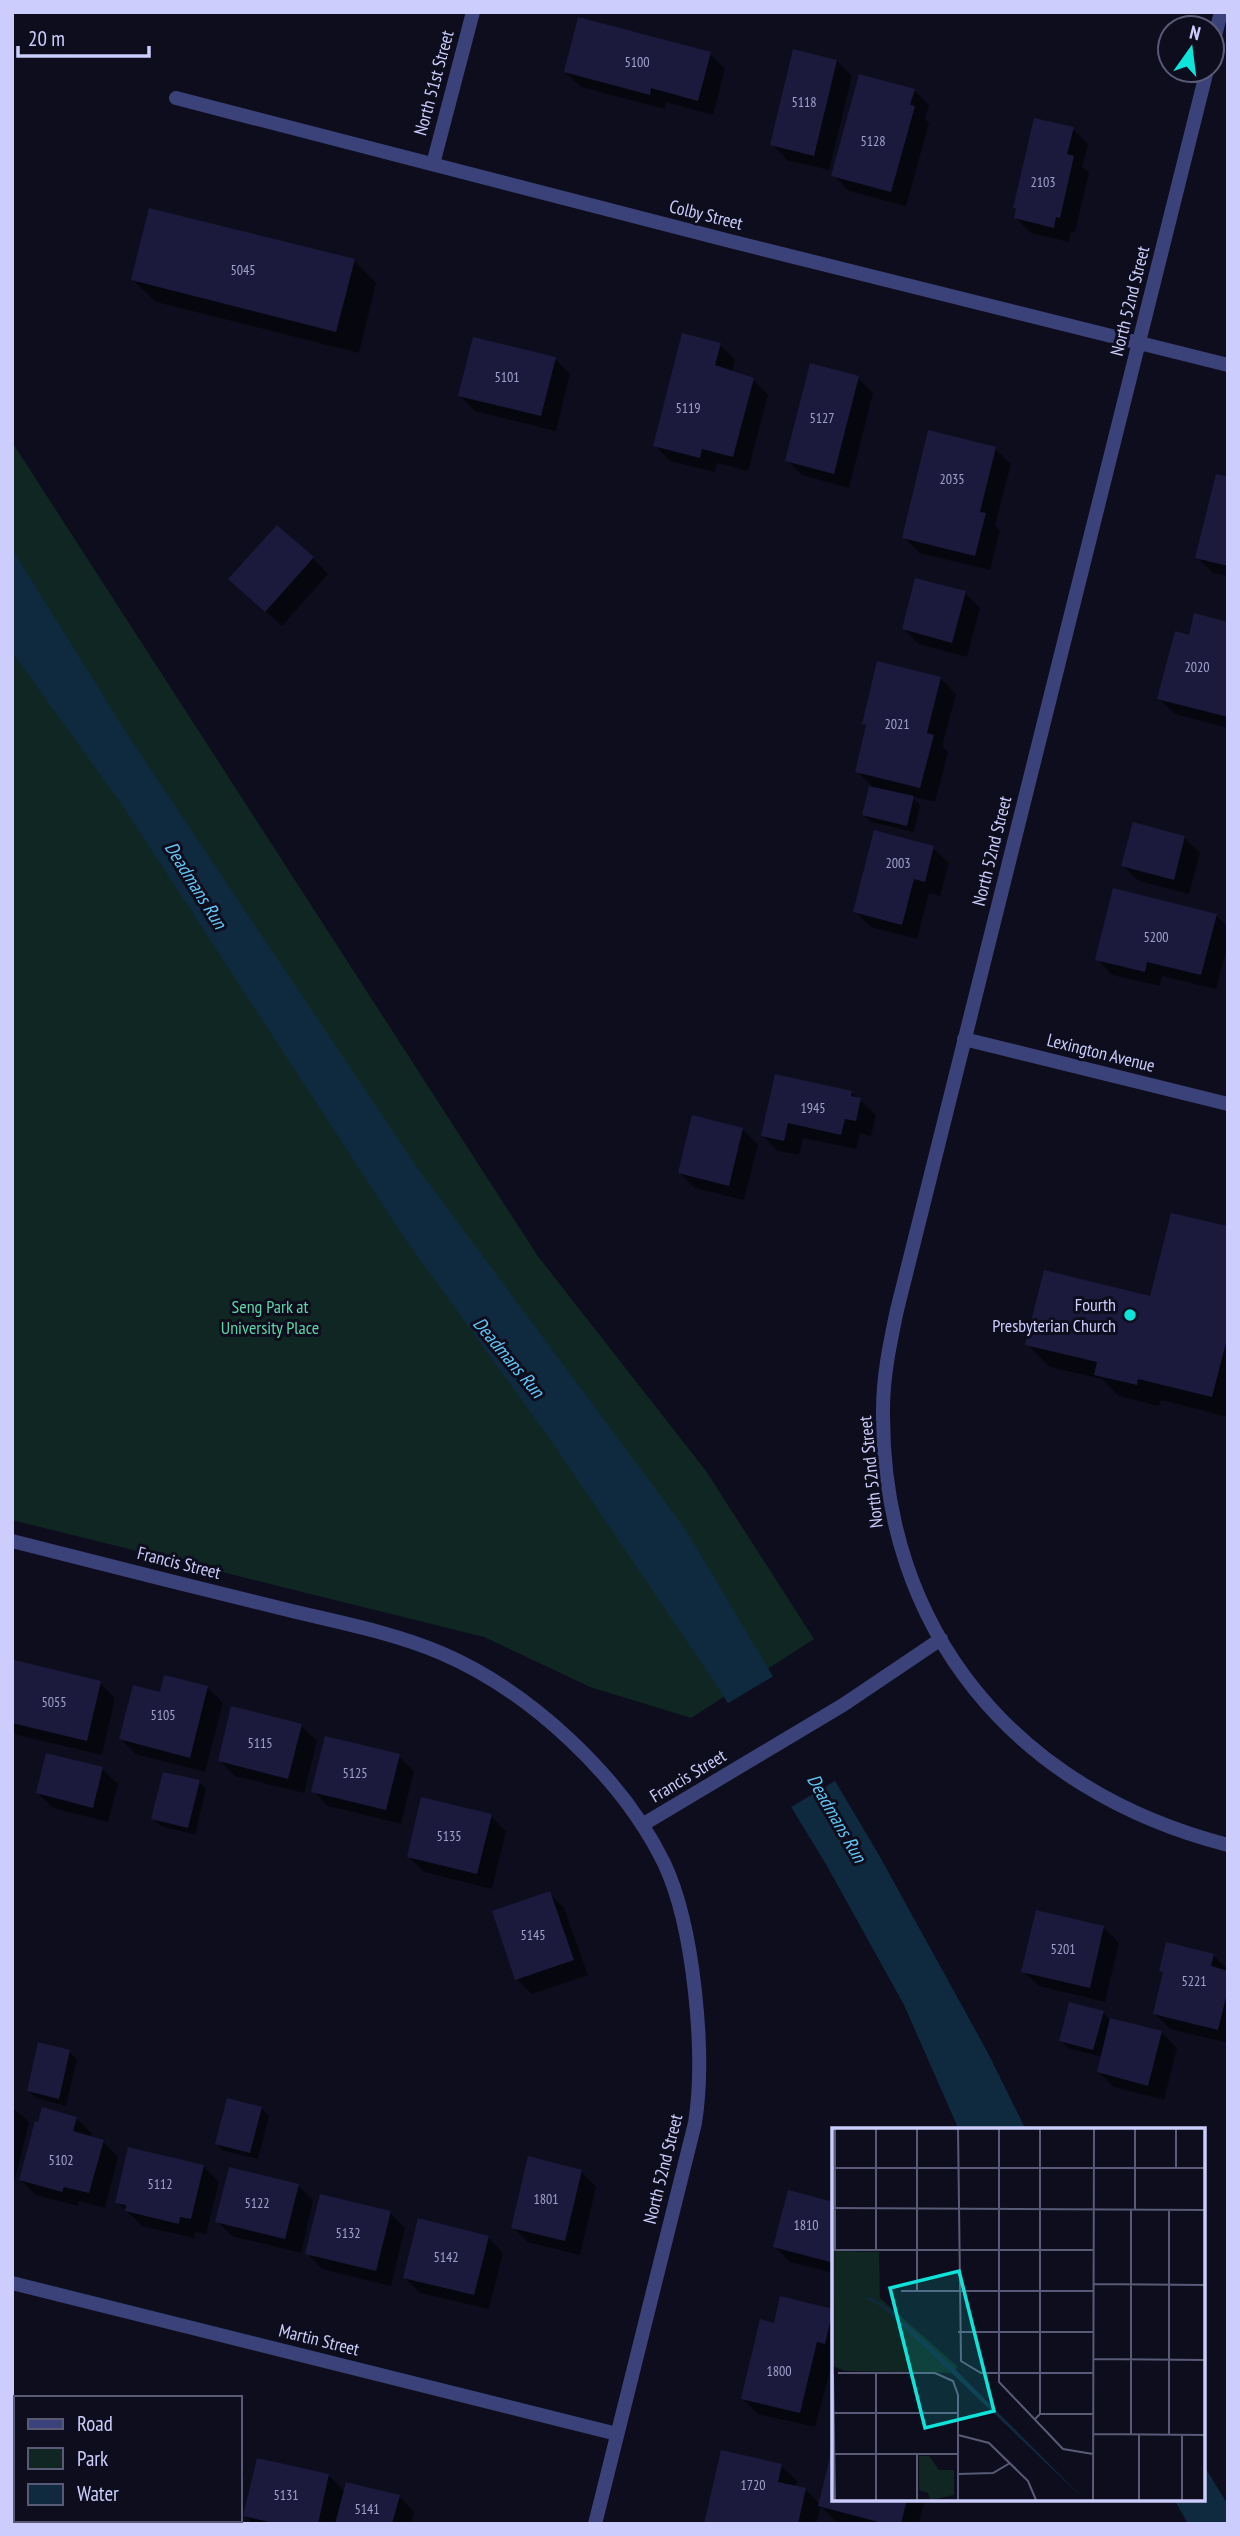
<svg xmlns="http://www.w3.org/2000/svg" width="1240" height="2536" viewBox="0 0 1240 2536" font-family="'PT Sans Narrow',sans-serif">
<rect width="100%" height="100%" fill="#0d0d1d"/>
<path fill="#102622" d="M12,442L537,1255L706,1471L814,1639L691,1718L590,1687L484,1637L12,1520Z"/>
<path fill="#0f293f" d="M12,549L131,740L419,1170L686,1530L879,1855L988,2053L1026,2130H959L904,2005L827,1866L721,1692L552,1442L403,1236L122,805L12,652Z
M1203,2464L1228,2505V2524H1188L1174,2499H1203Z"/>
<path fill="#0d0d1d" d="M777,1674L838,1779L788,1809L725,1705Z"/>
<path fill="#0007" d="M710,54L725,69L713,115L666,102L665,109L581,87L565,72Z
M837,61L852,76L829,170L787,160L772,144Z
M914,90L929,105L925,119L929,123L906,206L849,191L833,175Z
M1073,129L1088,144L1082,167L1089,173L1075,232L1071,231L1069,242L1031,233L1016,218L1018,210L1014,207Z
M354,260L376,283L359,353L156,302L133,280Z
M720,345L735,360L732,372L753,379L768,395L748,471L717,463L715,472L670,461L655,445Z
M555,359L570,374L556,431L475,411L460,396Z
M858,378L873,393L849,488L802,475L787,460Z
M995,449L1011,464L995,525L1000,530L990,570L919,553L904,537Z
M1228,478V576L1213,573L1197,557Z
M313,558L328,574L282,626L246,594Z
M965,593L980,608L967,657L919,644L904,629Z
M1228,624V728L1175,714L1159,699L1190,637Z
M940,678L956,694L942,746L948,752L935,802L911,796L920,805L914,832L871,822L864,815L871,785L857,771L868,727L864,723Z
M1184,837L1200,853L1189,894L1139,881L1123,866Z
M933,848L949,863L940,896L929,893L917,939L871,927L855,912Z
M1216,915L1228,927V944L1216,989L1162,976L1160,986L1112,975L1097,959Z
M776,1076L851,1092L876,1115L871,1136L860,1133L856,1149L803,1138L799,1155L778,1151L763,1136Z
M742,1129L758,1145L744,1200L695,1188L680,1173Z
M1228,1228V1417L1161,1400L1159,1406L1119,1396L1102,1379L1050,1367L1027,1344L1152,1298Z
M12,1662L100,1683L115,1698L102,1755L17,1735L12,1730Z
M166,1678L208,1688L223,1703L205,1772L136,1754L121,1739L162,1694Z
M301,1726L317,1741L304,1793L235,1776L220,1761Z
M399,1756L414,1771L401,1824L328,1806L313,1791Z
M102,1769L118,1784L108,1822L53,1808L38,1793Z
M199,1782L206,1789L195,1835L161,1826L153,1819Z
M491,1816L506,1831L492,1889L424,1872L409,1857Z
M549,1893L564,1908L588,1975L532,1994L517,1979Z
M1104,1928L1119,1943L1105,2002L1039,1986L1023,1971Z
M1213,1955L1228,1970V2043L1170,2029L1155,2014L1164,1974L1161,1970Z
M1103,2013L1110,2020L1161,2032L1177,2048L1164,2100L1114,2087L1098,2072L1102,2057L1068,2048L1061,2040Z
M69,2052L77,2059L66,2106L36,2098L28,2091Z
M228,2100L262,2109L269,2116L258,2159L224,2151L217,2144Z
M12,2107L29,2122L15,2180L12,2179Z
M76,2118L92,2134L90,2138L103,2141L118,2157L105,2208L79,2201L78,2206L36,2195L21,2180Z
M203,2166L219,2182L206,2234L195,2232L194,2238L142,2226L117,2202Z
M581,2171L596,2187L580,2255L528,2242L513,2227Z
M298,2185L313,2201L301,2253L232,2236L217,2221Z
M834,2204V2273L790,2262L775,2247Z
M390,2213L405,2228L391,2286L322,2269L307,2253Z
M488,2237L503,2253L489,2309L420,2293L405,2278Z
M833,2311L834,2356L815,2427L758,2414L743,2399L775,2325Z
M12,2407L16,2408V2474H12Z
M834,2449V2499H925L919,2524H846L835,2521L821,2506L816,2524H706L781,2466L797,2481L795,2488L806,2490L820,2505Z
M240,2468L244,2473L240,2490Z
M329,2476L345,2492L399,2496L414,2512L411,2524H253L245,2515Z
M83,2520H129V2524H87Z
M194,2520H232L231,2524Z"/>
<path fill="#1c1a3c" d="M578,17L711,52L698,101L651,88L650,95L564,72Z
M793,49L837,60L814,156L770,145Z
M859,74L915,89L910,105L915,106L891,192L831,176Z
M1034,118L1074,127L1067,154L1074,156L1060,218L1056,217L1054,228L1014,218L1016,208H1013Z
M149,208L355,259L336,332L131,280Z
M682,333L721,343L715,365L754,378L733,457L702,449L700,458L653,446Z
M473,337L556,357L541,416L458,396Z
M810,363L859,376L834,474L785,461Z
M928,430L996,447L980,512L986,513L975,556L902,538Z
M1216,474L1228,477V566L1195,558Z
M277,525L314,557L265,612L228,579Z
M915,578L966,591L952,643L902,629Z
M1194,613L1228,622V717L1157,699L1175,631L1189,635Z
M877,661L941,677L927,733L934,735L920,788L855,772L866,725L862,724Z
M869,786L914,796L907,826L862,815Z
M1133,822L1185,836L1174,880L1121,866Z
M874,830L934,846L925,882L914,879L902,925L853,912Z
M1113,888L1217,914L1201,975L1147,962L1145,972L1095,960Z
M775,1074L852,1091L851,1096L861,1098L856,1121L845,1119L841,1135L788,1123L784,1141L761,1136Z
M692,1115L743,1128L729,1186L678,1173Z
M1171,1213L1228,1226V1335L1212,1397L1138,1379L1137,1385L1094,1375L1097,1362L1025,1345L1044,1270L1150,1296Z
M14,1660L101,1681L87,1741L12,1723Z
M164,1675L208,1686L190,1758L119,1739L133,1685L160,1692Z
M231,1706L302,1724L288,1779L218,1761Z
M325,1736L400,1754L386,1810L311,1792Z
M46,1753L103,1767L93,1808L36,1793Z
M163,1772L200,1780L188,1828L151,1819Z
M421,1797L492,1814L477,1874L407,1857Z
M550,1891L574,1960L515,1980L492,1911Z
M1036,1910L1104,1926L1090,1988L1021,1972Z
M1166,1942L1214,1954L1211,1966L1228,1971V1989L1218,2030L1153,2014L1163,1972L1159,1971Z
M1069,2002L1104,2011L1093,2050L1059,2041Z
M1110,2018L1162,2031L1148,2086L1097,2072Z
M38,2042L70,2050L59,2099L27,2091Z
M227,2098L262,2107L250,2153L215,2144Z
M42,2107L77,2117L73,2131L104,2140L89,2193L64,2187L62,2192L19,2180L35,2121L38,2122Z
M128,2147L204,2165L191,2219L180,2217L179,2224L125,2211L126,2205L115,2203Z
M528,2156L582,2170L565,2241L511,2228Z
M229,2167L299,2184L285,2239L215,2222Z
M788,2190L834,2202V2263L773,2247Z
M320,2194L391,2211L376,2271L305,2254Z
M418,2218L489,2236L474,2295L403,2278Z
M780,2296L833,2309L825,2344L817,2342L800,2413L741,2399L760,2319L774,2323Z
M12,2405L16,2406L13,2465L12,2464Z
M833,2445L834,2499H907L901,2524H886L818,2506Z
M721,2450L782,2464L778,2482L806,2488L798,2524H704Z
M257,2458L329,2474L318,2524H277L243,2516Z
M346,2482L400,2495L392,2524H335Z"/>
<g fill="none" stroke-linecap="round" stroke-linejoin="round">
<path stroke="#3b4279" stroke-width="14" d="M1212,48L1221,12
M1207,70L897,1310C890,1343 883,1376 883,1410C881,1631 1016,1791 1228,1845
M176,98L730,241L1228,365
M433,164L473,12
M964,1039L1228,1104
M12,1541C103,1564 193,1587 284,1609C336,1622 392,1632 441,1653C530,1691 622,1777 664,1863C694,1926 706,2054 695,2123L595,2524
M642,1825L843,1705L941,1639
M12,2283L617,2434"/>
</g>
<circle fill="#0fe4da" stroke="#0d0d1d" stroke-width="2.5" cx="1130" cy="1315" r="7"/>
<g text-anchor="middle" stroke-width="6" stroke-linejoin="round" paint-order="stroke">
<g font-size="14" fill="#a0a0cc">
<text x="637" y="67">5100</text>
<text x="804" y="107">5118</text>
<text x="873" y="146">5128</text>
<text x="1043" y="187">2103</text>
<text x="243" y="275">5045</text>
<text x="507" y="382">5101</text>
<text x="688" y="413">5119</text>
<text x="822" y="423">5127</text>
<text x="952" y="484">2035</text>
<text x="1197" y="672">2020</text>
<text x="897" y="729">2021</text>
<text x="898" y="868">2003</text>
<text x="1156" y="942">5200</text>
<text x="813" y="1113">1945</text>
<text x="54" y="1707">5055</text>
<text x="163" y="1720">5105</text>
<text x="260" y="1748">5115</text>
<text x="355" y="1778">5125</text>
<text x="449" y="1841">5135</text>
<text x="533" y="1940">5145</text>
<text x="1063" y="1954">5201</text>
<text x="1194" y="1986">5221</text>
<text x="61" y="2165">5102</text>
<text x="160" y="2189">5112</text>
<text x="546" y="2204">1801</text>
<text x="257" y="2208">5122</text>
<text x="806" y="2230">1810</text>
<text x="348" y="2238">5132</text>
<text x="446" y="2262">5142</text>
<text x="779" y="2376">1800</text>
<text x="753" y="2490">1720</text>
<text x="286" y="2500">5131</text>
<text x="367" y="2514">5141</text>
</g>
<g font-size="18" fill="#cccdfc" stroke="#0d0d1d">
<text transform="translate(434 83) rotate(-75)" y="6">North 51st Street</text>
<text transform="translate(706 215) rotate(14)" y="6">Colby Street</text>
<text transform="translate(1130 301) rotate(-76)" y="6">North 52nd Street</text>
<text transform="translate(992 851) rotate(-76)" y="6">North 52nd Street</text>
<text transform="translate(1101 1053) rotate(14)" y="6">Lexington Avenue</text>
<text transform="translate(871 1472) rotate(-96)" y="6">North 52nd Street</text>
<text transform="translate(179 1563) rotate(14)" y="6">Francis Street</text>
<text transform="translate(688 1776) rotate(-31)" y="6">Francis Street</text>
<text transform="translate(663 2169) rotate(-76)" y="6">North 52nd Street</text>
<text transform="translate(319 2340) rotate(14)" y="6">Martin Street</text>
</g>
<g font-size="18" fill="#cccdfc" stroke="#0d0d1d" text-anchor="end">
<text x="1116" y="1311">Fourth<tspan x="1116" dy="21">Presbyterian Church</tspan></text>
</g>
<g font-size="18" fill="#5ed6a6" stroke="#0d0d1d">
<text x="270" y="1313">Seng Park at<tspan x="270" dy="21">University Place</tspan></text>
</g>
<g font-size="19" font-style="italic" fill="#61c6f4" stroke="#0d0d1d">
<text transform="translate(196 885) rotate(58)" y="7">Deadmans Run</text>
<text transform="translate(509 1357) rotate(50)" y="7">Deadmans Run</text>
<text transform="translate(837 1818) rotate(60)" y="7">Deadmans Run</text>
</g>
</g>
<g transform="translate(832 2128)">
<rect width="373" height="373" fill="#0d0d1d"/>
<path d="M2,123L47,124L48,170L126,239L120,245L13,243L0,238ZM87,328H97L107,342H122V367L98,372L96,365L87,362Z" fill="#102622"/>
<path d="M0,166L37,169L57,180L117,235L253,372L50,179L32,169Z" fill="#0f293f"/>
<path fill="none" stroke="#595a76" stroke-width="2" d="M126,0L129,233L149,245H262M167,0V254L231,321L261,326M0,40H373M344,40V0M0,80L373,82M303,81V0M337,81V307M0,122H262M3,122V0M44,122V0M262,156L373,157M69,163H262M85,163V0M126,204H261M262,231L373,232M6,245H103L121,253L126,267V372M1,246L3,372M0,285H126M208,286H262M202,292L208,286V0M262,306L373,307M299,306V81M126,307L157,315L196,353L204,372M0,326H126M126,346L161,345L178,335M44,372V245M85,372V326M261,372L262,0M307,372V307M350,372V307"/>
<path fill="#0fe4da" fill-opacity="0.15" stroke="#0fe4da" stroke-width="3.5" d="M127,143L162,283L93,300L58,160Z"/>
<rect width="373" height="373" fill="none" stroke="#cccdfc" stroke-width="3.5"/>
</g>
<rect width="1240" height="2536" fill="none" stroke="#cccdfc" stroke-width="28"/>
<rect x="14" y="2396" width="228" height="126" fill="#0d0d1d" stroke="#595a76" stroke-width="2"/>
<rect x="28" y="2419" width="35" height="10" fill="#3b4279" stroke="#595a76" stroke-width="2"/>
<text x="77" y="2431" font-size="21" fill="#cccdfc">Road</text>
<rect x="28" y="2448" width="35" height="21" fill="#102622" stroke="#595a76" stroke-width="2"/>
<text x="77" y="2466" font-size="21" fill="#cccdfc">Park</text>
<rect x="28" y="2484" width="35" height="21" fill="#0f293f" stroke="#595a76" stroke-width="2"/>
<text x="77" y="2501" font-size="21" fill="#cccdfc">Water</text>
<g transform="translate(1191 49) rotate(14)"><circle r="33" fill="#0d0d1d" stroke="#595a76" stroke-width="2"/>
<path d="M0-5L12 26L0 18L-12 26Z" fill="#0fe4da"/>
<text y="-10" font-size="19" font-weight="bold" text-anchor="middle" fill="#cccdfc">N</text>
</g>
<path d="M18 46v10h131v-10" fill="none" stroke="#cccdfc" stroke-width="3.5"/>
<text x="28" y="46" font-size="21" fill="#cccdfc" stroke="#0d0d1d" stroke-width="5" paint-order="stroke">20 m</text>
</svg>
